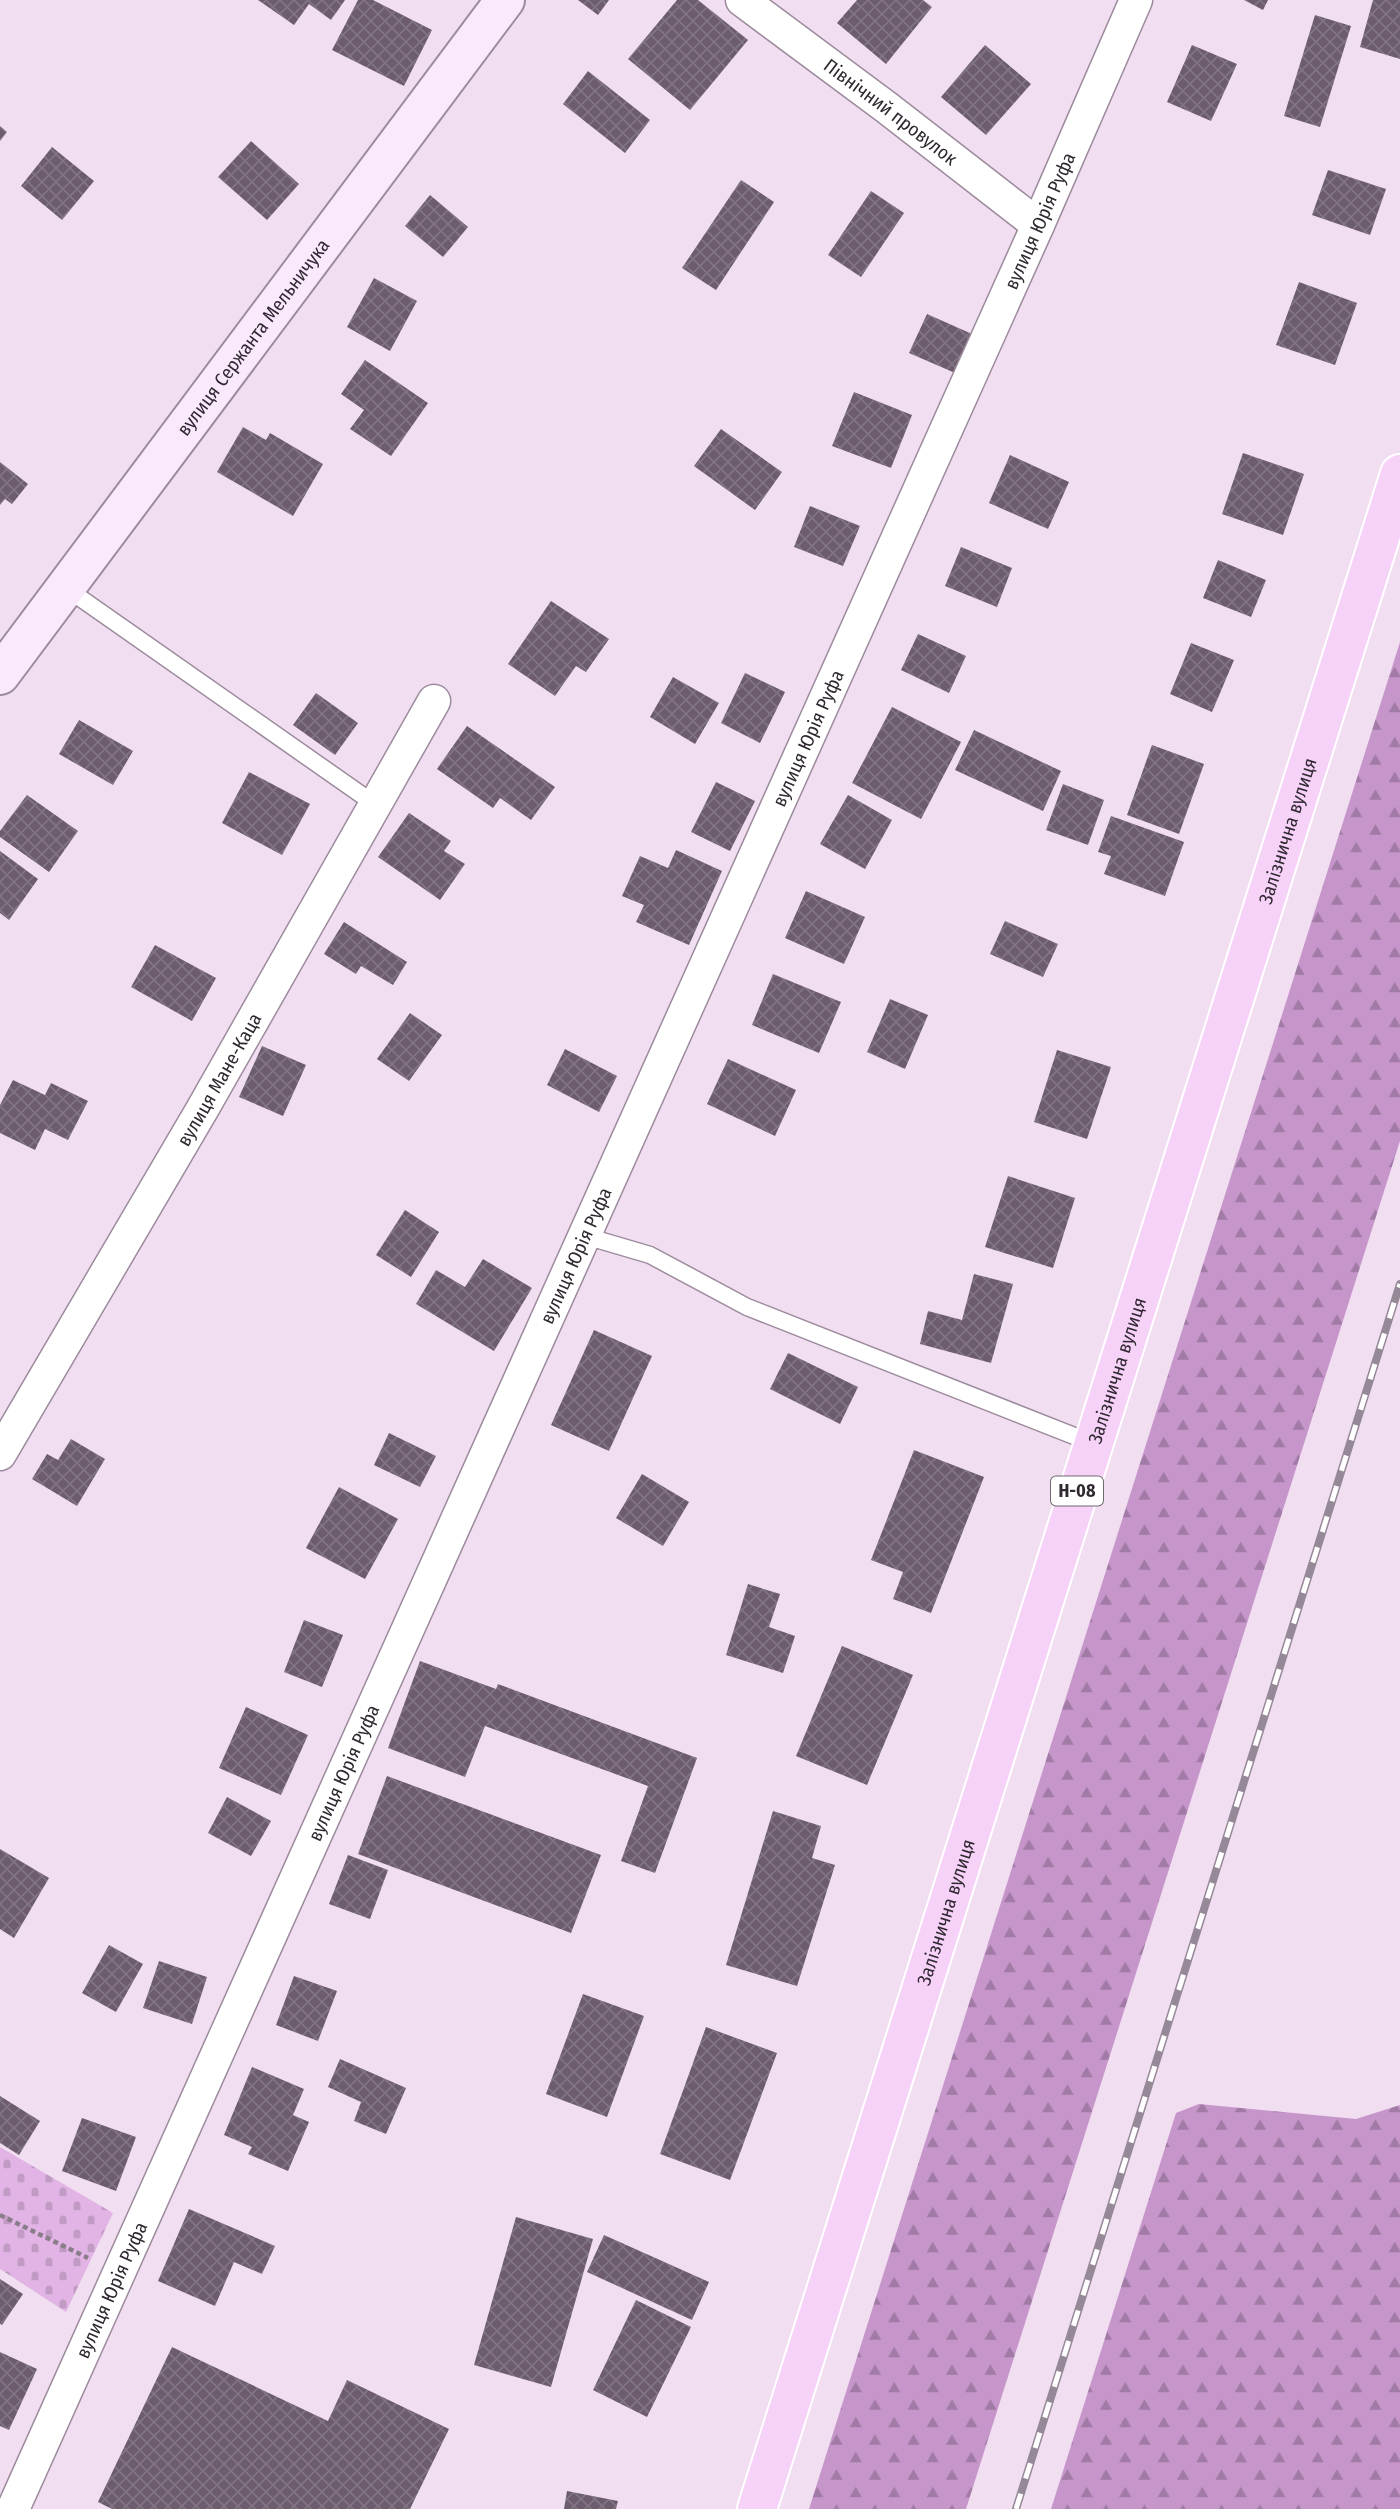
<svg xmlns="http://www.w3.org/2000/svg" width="1400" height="2509" viewBox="0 0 1400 2509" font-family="'Fira Sans Condensed',sans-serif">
<defs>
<pattern id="forest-firs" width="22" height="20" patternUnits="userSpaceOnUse" patternTransform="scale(1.75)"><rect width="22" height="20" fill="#c696ca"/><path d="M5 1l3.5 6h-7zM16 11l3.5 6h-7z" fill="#a17aa5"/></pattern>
<pattern id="cemetery-stones" width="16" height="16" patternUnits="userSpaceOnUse" patternTransform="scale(1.75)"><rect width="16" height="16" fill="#e2b4e5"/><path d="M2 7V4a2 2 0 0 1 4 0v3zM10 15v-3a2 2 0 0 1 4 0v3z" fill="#c29bc5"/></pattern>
<pattern id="building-cross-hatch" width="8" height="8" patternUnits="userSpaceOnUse" patternTransform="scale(1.75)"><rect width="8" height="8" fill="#6c5c6d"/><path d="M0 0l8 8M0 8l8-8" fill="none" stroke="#817582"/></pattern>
</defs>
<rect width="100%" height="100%" fill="#f1def1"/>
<path fill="url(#forest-firs)" d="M1400,642V1141L966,2509H809Z
M1199,2104L1356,2119L1400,2105V2509H1051L1176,2113Z"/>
<path fill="url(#cemetery-stones)" d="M0,2147L113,2213L66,2312L0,2269Z"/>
<path fill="url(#building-cross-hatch)" d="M258,0H345L331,20L309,4L294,25Z
M358,0H373L432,30L404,86L332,50Z
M578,0H609L598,15Z
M677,0H698L748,40L690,110L628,59Z
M857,0H923L932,7L886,64L837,23Z
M1244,0H1268L1263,10Z
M1373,0H1400V59L1360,47Z
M1315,15L1351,26L1320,127L1284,116Z
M985,45L1031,84L986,135L941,97Z
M1192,45L1237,64L1211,121L1167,102Z
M588,71L650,120L625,153L563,104Z
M0,126L7,132L0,141Z
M251,141L299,184L267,220L218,177Z
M52,147L94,181L62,220L21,186Z
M1328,170L1386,189L1370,235L1312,215Z
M741,180L774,202L716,290L682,268Z
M871,191L904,213L861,277L828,255Z
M430,195L468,227L443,257L405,226Z
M374,278L417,301L390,351L347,327Z
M1299,282L1357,303L1335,365L1276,345Z
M927,314L972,334L955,373L909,353Z
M365,360L428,403L391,456L350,429L364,410L341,394Z
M854,392L912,415L891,468L832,446Z
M243,427L266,440L270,433L323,464L293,516L217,472Z
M721,429L782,472L755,510L694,466Z
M1243,453L1304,474L1283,535L1222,514Z
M1010,455L1069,482L1048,529L989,503Z
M0,462L28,484L12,504L5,499L0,505Z
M810,506L860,526L843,566L794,547Z
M961,547L1012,568L997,607L945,586Z
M1218,560L1266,580L1251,617L1203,598Z
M551,601L609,639L586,672L576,666L555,696L508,664Z
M918,634L966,656L949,693L901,670Z
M1191,643L1234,660L1212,712L1170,694Z
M745,673L785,692L760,743L721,723Z
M673,677L719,703L695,744L650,717Z
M316,693L358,723L335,755L293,725Z
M892,707L961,742L921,819L852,783Z
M79,720L133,751L113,785L59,754Z
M467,726L555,787L531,820L500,798L493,808L437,769Z
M974,730L1061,771L1043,811L955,770Z
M1152,745L1204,764L1179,834L1127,815Z
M249,772L310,804L282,855L222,823Z
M716,782L755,801L730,851L691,832Z
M1063,784L1104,800L1088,845L1046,830Z
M27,795L78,831L49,872L0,837V831Z
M848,795L892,820L865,869L820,844Z
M409,813L451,841L444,851L465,864L440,900L378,857Z
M1111,816L1184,842L1165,896L1104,874L1111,856L1098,852Z
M676,850L722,871L689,945L636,922L644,905L622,896L640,856L668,868Z
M0,851L38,879L9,920L0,913Z
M806,891L865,917L844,964L785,938Z
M1005,921L1058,944L1043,977L990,954Z
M344,922L407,962L393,985L361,966L356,974L324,954Z
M155,945L216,978L192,1021L131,987Z
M773,974L841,1002L819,1053L752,1025Z
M890,999L928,1015L905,1069L867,1052Z
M410,1013L442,1035L409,1081L377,1059Z
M262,1046L306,1065L283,1116L239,1097Z
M565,1049L617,1076L599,1112L547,1085Z
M1057,1050L1111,1067L1087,1139L1034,1122Z
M728,1059L796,1090L775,1136L707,1104Z
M13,1080L45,1095L51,1083L88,1101L68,1140L45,1129L35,1150L0,1133V1105Z
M1008,1176L1075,1198L1053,1268L985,1247Z
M405,1210L439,1232L411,1277L376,1255Z
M483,1259L532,1288L494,1351L416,1304L436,1270L465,1287Z
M974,1274L1013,1284L991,1363L920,1344L928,1311L962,1320Z
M594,1330L652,1356L609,1451L551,1425Z
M788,1353L858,1387L840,1424L770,1389Z
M389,1433L436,1456L420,1487L374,1465Z
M71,1439L105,1459L77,1506L32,1479L47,1454L58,1460Z
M914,1450L984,1477L931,1613L893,1599L903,1572L871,1560Z
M642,1474L689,1502L663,1546L616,1518Z
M339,1487L398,1519L365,1579L306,1548Z
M748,1584L780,1594L769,1627L795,1636L783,1673L726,1655Z
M304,1620L343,1635L322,1687L284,1672Z
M842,1646L913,1675L867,1785L796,1756Z
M420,1661L496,1689L498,1684L697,1758L655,1873L621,1861L648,1786L485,1726L465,1777L388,1748Z
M246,1707L308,1735L281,1795L219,1768Z
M387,1776L601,1855L571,1933L358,1854Z
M227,1797L271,1821L251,1856L208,1833Z
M773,1811L821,1826L812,1858L835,1865L797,1986L726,1965Z
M0,1849L49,1878L14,1938L0,1929Z
M348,1855L388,1870L370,1919L329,1904Z
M109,1945L143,1964L116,2012L82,1993Z
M159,1961L207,1977L192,2024L143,2008Z
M294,1976L337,1991L318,2041L276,2025Z
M583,1994L644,2016L607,2117L546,2094Z
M706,2027L777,2053L730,2180L660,2154Z
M340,2059L406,2088L386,2134L354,2121L361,2102L328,2087Z
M252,2067L304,2089L293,2115L309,2122L288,2171L248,2154L252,2147L224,2135Z
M0,2096L40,2121L19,2155L0,2143Z
M82,2118L136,2137L116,2191L62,2171Z
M189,2209L275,2246L262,2274L234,2262L215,2306L158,2281Z
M516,2217L593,2239L551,2387L474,2365Z
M604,2235L709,2282L692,2320L587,2272Z
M0,2279L23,2294L2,2325L0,2324Z
M636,2300L691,2327L647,2417L593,2390Z
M172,2347L328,2421L347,2380L449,2429L410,2509H112L98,2502Z
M0,2352L37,2369L9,2430L0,2426Z
M567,2491L618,2501L616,2509H564Z"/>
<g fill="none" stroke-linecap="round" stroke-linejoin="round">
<g stroke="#9c8b9d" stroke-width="19">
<path id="lane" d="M66,588L376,805
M582,1235L650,1255L747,1307L1092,1443"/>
</g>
<g stroke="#9c8b9d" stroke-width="35">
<g id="street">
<path id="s1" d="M742,0L886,107L1038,225"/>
<path id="s2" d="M0,1454L203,1108L434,701"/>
<path id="s3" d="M13,2509L1038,225L1136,0"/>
</g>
</g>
<g stroke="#9c8b9d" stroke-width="42">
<g id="secondary">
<path id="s4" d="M0,675L505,0"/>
</g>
</g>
<g stroke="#fff" stroke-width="42">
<g id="primary">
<path id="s5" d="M757,2509L1400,474"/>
</g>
</g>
<path stroke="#897d8a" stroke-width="4.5" stroke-dasharray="5 3.5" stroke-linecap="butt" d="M0,2215L88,2258"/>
<use href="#lane" stroke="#fff" stroke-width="16"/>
<use href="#street" stroke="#fff" stroke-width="32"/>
<use href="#secondary" stroke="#fae8fc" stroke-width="38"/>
<use href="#primary" stroke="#f6d1f8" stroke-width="38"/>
<g stroke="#968997" stroke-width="8">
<path id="rail" d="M1016,2509L1400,1284"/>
</g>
<use href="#rail" stroke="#fff" stroke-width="5" stroke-dasharray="16" stroke-linecap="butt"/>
</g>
<g text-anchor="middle" stroke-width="7" stroke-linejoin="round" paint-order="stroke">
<rect fill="#fff" stroke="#6e696f" stroke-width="2" x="1051" y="1476.5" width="52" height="29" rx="5"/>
<g font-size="18" font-weight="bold" fill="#302931">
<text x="1077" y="1497">Н-08</text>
</g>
<g font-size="19" fill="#302931" stroke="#fff">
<text dy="7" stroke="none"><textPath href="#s1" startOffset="186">Північний провулок</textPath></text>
<text dy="7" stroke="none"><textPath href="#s3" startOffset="2508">вулиця Юрія Руфа</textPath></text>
<text dy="7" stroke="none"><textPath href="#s4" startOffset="422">вулиця Сержанта Мельничука</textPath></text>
<text dy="7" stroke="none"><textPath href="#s3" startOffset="1941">вулиця Юрія Руфа</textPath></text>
<text dy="7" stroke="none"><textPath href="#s5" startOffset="1760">Залізнична вулиця</textPath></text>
<text dy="7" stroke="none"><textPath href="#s2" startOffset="434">вулиця Мане-Каца</textPath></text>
<text dy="7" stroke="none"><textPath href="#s3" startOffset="1374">вулиця Юрія Руфа</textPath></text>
<text dy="7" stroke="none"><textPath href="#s5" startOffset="1194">Залізнична вулиця</textPath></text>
<text dy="7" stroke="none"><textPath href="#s3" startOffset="807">вулиця Юрія Руфа</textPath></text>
<text dy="7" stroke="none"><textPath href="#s5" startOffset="626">Залізнична вулиця</textPath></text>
<text dy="7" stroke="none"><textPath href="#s3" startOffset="240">вулиця Юрія Руфа</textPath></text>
</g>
</g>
</svg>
